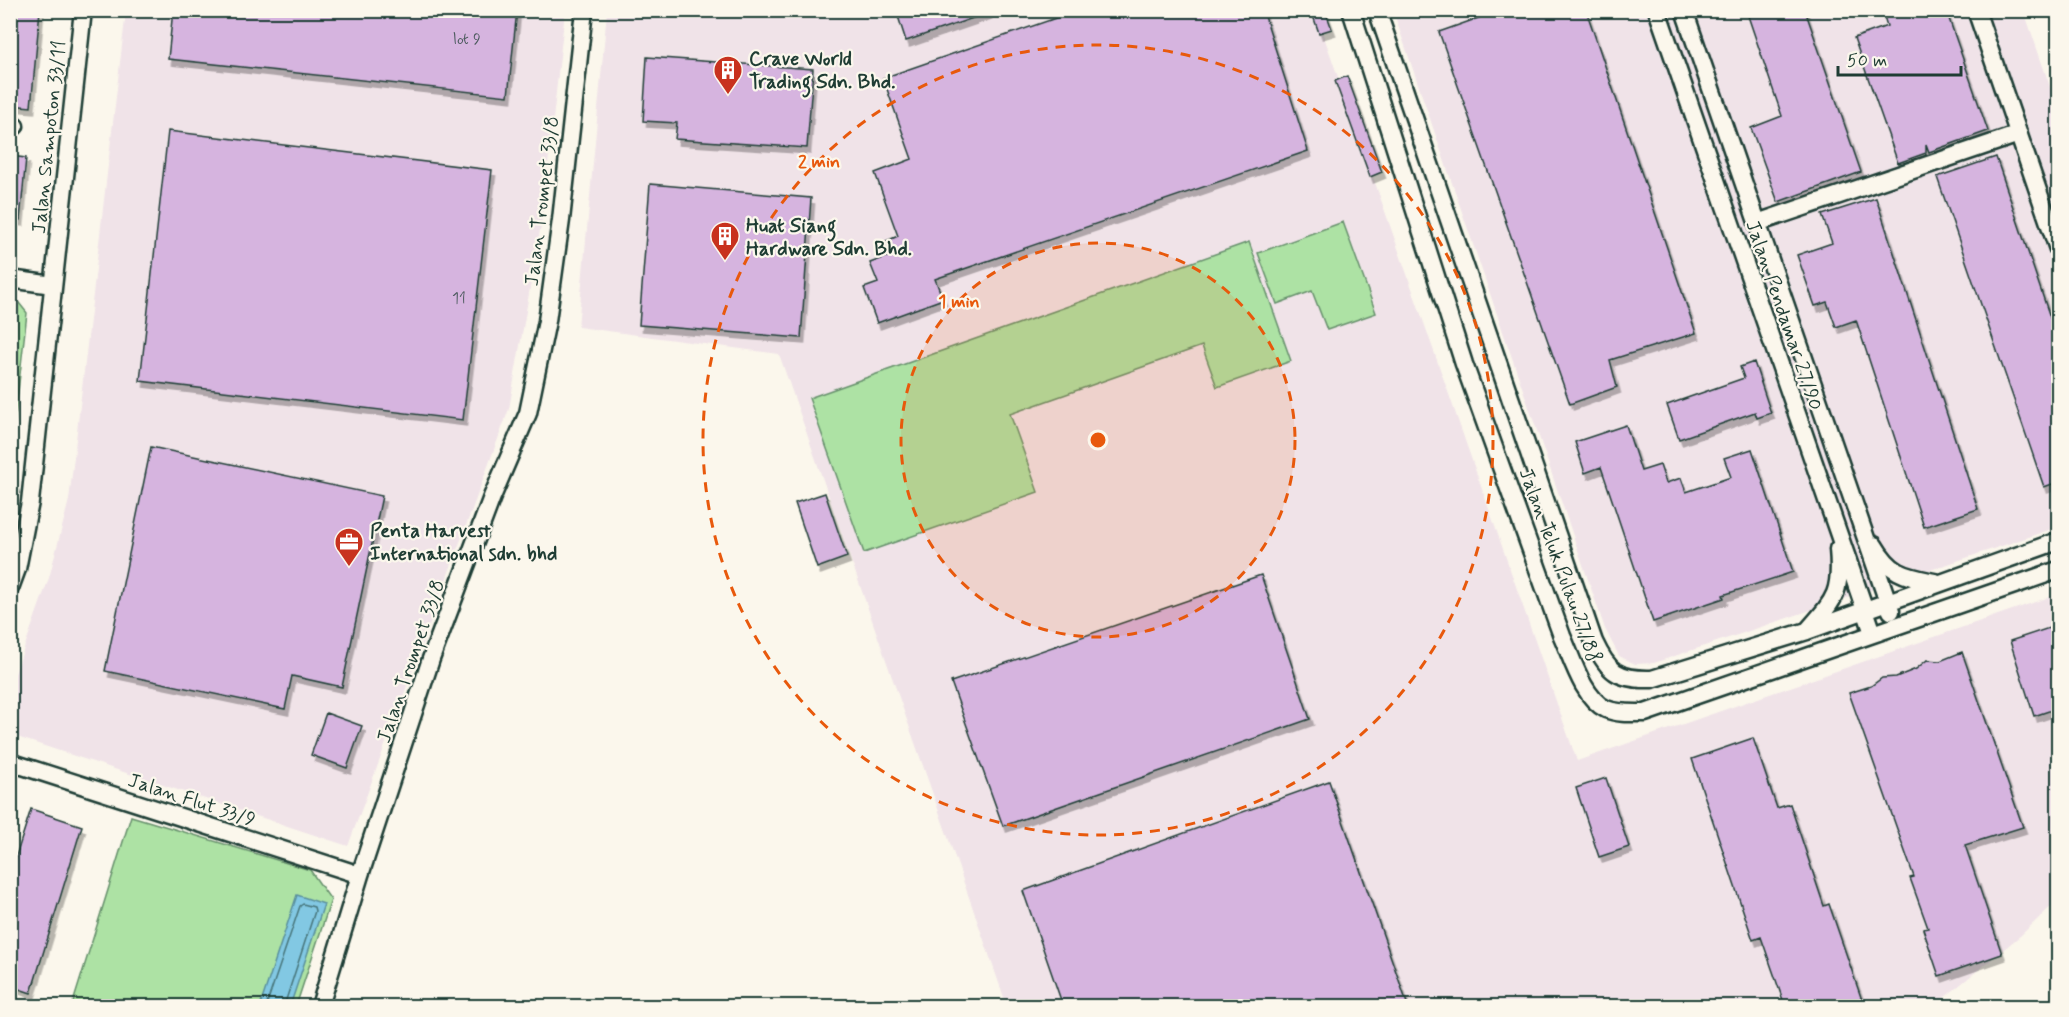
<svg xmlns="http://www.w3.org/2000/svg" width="2069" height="1017" viewBox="0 0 2069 1017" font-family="Mynerve,sans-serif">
<defs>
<filter id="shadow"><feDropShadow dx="3.5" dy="6" stdDeviation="0" flood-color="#0004"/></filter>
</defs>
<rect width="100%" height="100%" fill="#fbf7ec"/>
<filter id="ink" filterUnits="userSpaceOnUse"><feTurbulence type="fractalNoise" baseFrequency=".0167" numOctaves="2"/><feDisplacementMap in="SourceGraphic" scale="12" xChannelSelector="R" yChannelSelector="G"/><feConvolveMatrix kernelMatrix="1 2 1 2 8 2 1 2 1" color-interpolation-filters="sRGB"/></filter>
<g filter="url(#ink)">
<path fill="#f0e3e8" d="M126,11H565L542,219L509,409L348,846L11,735V685L49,578L69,500Z
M607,11H1315L1577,761L2058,594V900L2020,936L1934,1006H1007L779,354L578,327Z
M1393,11H2024L2058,110V527L1654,663L1635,664L1619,656L1605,629Z"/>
<path fill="#ade2a4" stroke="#66906c" stroke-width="1.5" d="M1343,222L1376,313L1327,330L1312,291L1277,304L1258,253Z
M1249,242L1291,361L1217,387L1202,346L1010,414L1038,492L864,553L809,398Z
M11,301L19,303L27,313L11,453Z
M131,816L310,870L331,900L296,1006H72Z"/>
<path fill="#82c8e3" stroke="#5a909d" stroke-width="1.5" d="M297,895L324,904L290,1006H260Z"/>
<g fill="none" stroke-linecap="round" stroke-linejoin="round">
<path stroke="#47757a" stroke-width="1.5" d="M266,1006L300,906L303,904L314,907L315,911L284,1006"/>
</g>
<path fill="#d6b4df" stroke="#1f3d34" stroke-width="1.5" filter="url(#shadow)" d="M10,10H40L31,107L10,105Z
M173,10H517L508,96L168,59Z
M896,10H988V13L906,41Z
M1079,10H1263L1308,151L935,279L943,299L877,323L864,288L878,283L870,263L889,256L884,242L898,236L875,173L912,159L883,78Z
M1311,10H1325L1332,29L1319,33Z
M1501,10H1586L1696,333L1610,360L1617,387L1570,404L1439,32Z
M1746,10H1805L1861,172L1778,202L1751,128L1782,116Z
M1882,10H1946L1988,131L1929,152L1926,144V153L1898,163L1854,38L1887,26Z
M647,57L813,69L807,148L675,139L677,123L643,121Z
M1347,76L1382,172L1370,177L1335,81Z
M168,131L492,170L463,420L140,381Z
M10,156L26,158L20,220L10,219Z
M1996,157L2058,341V482L2044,487L1937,177Z
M650,184L811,198L801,338L639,325Z
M1876,198L1978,509L1924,527L1856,320L1836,327L1827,302L1815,306L1797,255L1832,243L1822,215Z
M1754,362L1771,413L1757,418L1755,412L1679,439L1667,405L1744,378L1740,367Z
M1626,425L1641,471L1660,465L1666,483L1681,478L1686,492L1731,477L1724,458L1752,449L1793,572L1723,595L1724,598L1653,622L1601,467L1585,473L1575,442Z
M151,447L382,496L342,687L292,676L285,709L105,671Z
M825,493L847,557L817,568L795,503Z
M1261,575L1310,719L1003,826L951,682Z
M2058,625V708L2034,716L2010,641Z
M1962,652L2023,827L1965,845L2002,954L1939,976L1923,929L1928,928L1910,878L1914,877L1849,693L1871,686L1882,678L1896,677L1916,669L1927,660L1940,661Z
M326,713L362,726L347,768L311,755Z
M1753,738L1777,808L1790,804L1824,906L1829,904L1864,1006H1785L1761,937L1753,940L1692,759Z
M1606,778L1629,847L1599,857L1576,788Z
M1329,781L1408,1006H1063L1023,891Z
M31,809L82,826L31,993L10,986V875Z"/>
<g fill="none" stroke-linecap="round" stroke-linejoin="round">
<g stroke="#1f3d34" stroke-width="21">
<path id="minor" d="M1351,10L1464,364L1562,636C1572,658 1583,698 1606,709C1618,714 1632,713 1645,713L2058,570
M1377,10L1594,642C1608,672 1618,680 1652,679L1807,631L2058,541
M1657,10L1873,633
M1684,10L1891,611
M1976,10L2058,249
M10,125L15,126
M1757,223L2019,134
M10,279L53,285
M1874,545C1892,576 1906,576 1939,583
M10,588L17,569L30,502L83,10
M1808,630C1835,599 1842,593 1838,549
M10,762L360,875
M320,1006L360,875L431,659L492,497L528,413L547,321L561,220L584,10"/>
</g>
<use href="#minor" stroke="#fbf7ec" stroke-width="16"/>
</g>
</g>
<circle cx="1098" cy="440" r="197" fill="#e8590c" fill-opacity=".12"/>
<g fill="none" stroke="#e8590c" stroke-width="3" stroke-dasharray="10 8">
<circle cx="1098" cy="440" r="197"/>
<circle cx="1098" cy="440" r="395"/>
</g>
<defs>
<g id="building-pin" transform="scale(1.5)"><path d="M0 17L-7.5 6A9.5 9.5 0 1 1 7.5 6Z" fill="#c8321e" stroke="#fbf7ec"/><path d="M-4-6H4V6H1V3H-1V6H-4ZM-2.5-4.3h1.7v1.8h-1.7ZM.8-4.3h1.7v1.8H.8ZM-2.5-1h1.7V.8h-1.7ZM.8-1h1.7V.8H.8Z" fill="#fff"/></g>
<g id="office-pin" transform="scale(1.5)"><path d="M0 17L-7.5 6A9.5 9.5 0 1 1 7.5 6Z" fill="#c8321e" stroke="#fbf7ec"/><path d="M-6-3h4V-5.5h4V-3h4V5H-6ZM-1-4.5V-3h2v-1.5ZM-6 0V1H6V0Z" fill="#fff"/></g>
</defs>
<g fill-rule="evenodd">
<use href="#building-pin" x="728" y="70"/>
<use href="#building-pin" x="725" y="236"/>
<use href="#office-pin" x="349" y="542"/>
</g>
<g text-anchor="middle" stroke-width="4.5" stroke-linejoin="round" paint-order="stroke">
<g font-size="16" fill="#4d5b5f">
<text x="467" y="44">lot 9</text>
<text x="459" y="303">11</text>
</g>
<g font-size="20" font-weight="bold" fill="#1f3d34" stroke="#fbf7ec" text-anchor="start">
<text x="749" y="65">Crave World<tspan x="749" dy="23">Trading Sdn. Bhd.</tspan></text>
<text x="746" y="232">Huat Siang<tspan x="746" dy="23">Hardware Sdn. Bhd.</tspan></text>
<text x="370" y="537">Penta Harvest<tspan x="370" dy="23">International sdn. bhd</tspan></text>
</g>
<g font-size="20" fill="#1f3d34" stroke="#fbf7ec">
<text transform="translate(48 137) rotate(-84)" y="7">Jalan Sampoton 33/11</text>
<text transform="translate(541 201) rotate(-83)" y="7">Jalan Trompet 33/8</text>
<text transform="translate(1785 315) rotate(71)" y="7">Jalan Pendamar 27/90</text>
<text transform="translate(1561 565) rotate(70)" y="7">Jalan Teluk Pulau 27/88</text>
<text transform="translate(410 661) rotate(-71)" y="7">Jalan Trompet 33/8</text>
<text transform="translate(192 799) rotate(18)" y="7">Jalan Flut 33/9</text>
</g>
</g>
<circle cx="1098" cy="440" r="9" fill="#e8590c" stroke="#fbf7ec" stroke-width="3"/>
<g font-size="18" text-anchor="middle" font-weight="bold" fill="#e8590c" stroke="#fbf7ec" stroke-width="4.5" stroke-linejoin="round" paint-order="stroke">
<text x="819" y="167">2 min</text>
<text x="959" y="307">1 min</text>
</g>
<rect width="2069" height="1017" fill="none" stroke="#fbf7ec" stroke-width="36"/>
<rect x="18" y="18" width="2033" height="981" fill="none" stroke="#1f3d34" stroke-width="2" filter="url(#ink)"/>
<path d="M1838 66v9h123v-9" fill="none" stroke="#1f3d34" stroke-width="3"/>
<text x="1847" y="66" font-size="18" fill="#1f3d34" stroke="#fbf7ec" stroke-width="4.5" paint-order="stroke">50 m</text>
</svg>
